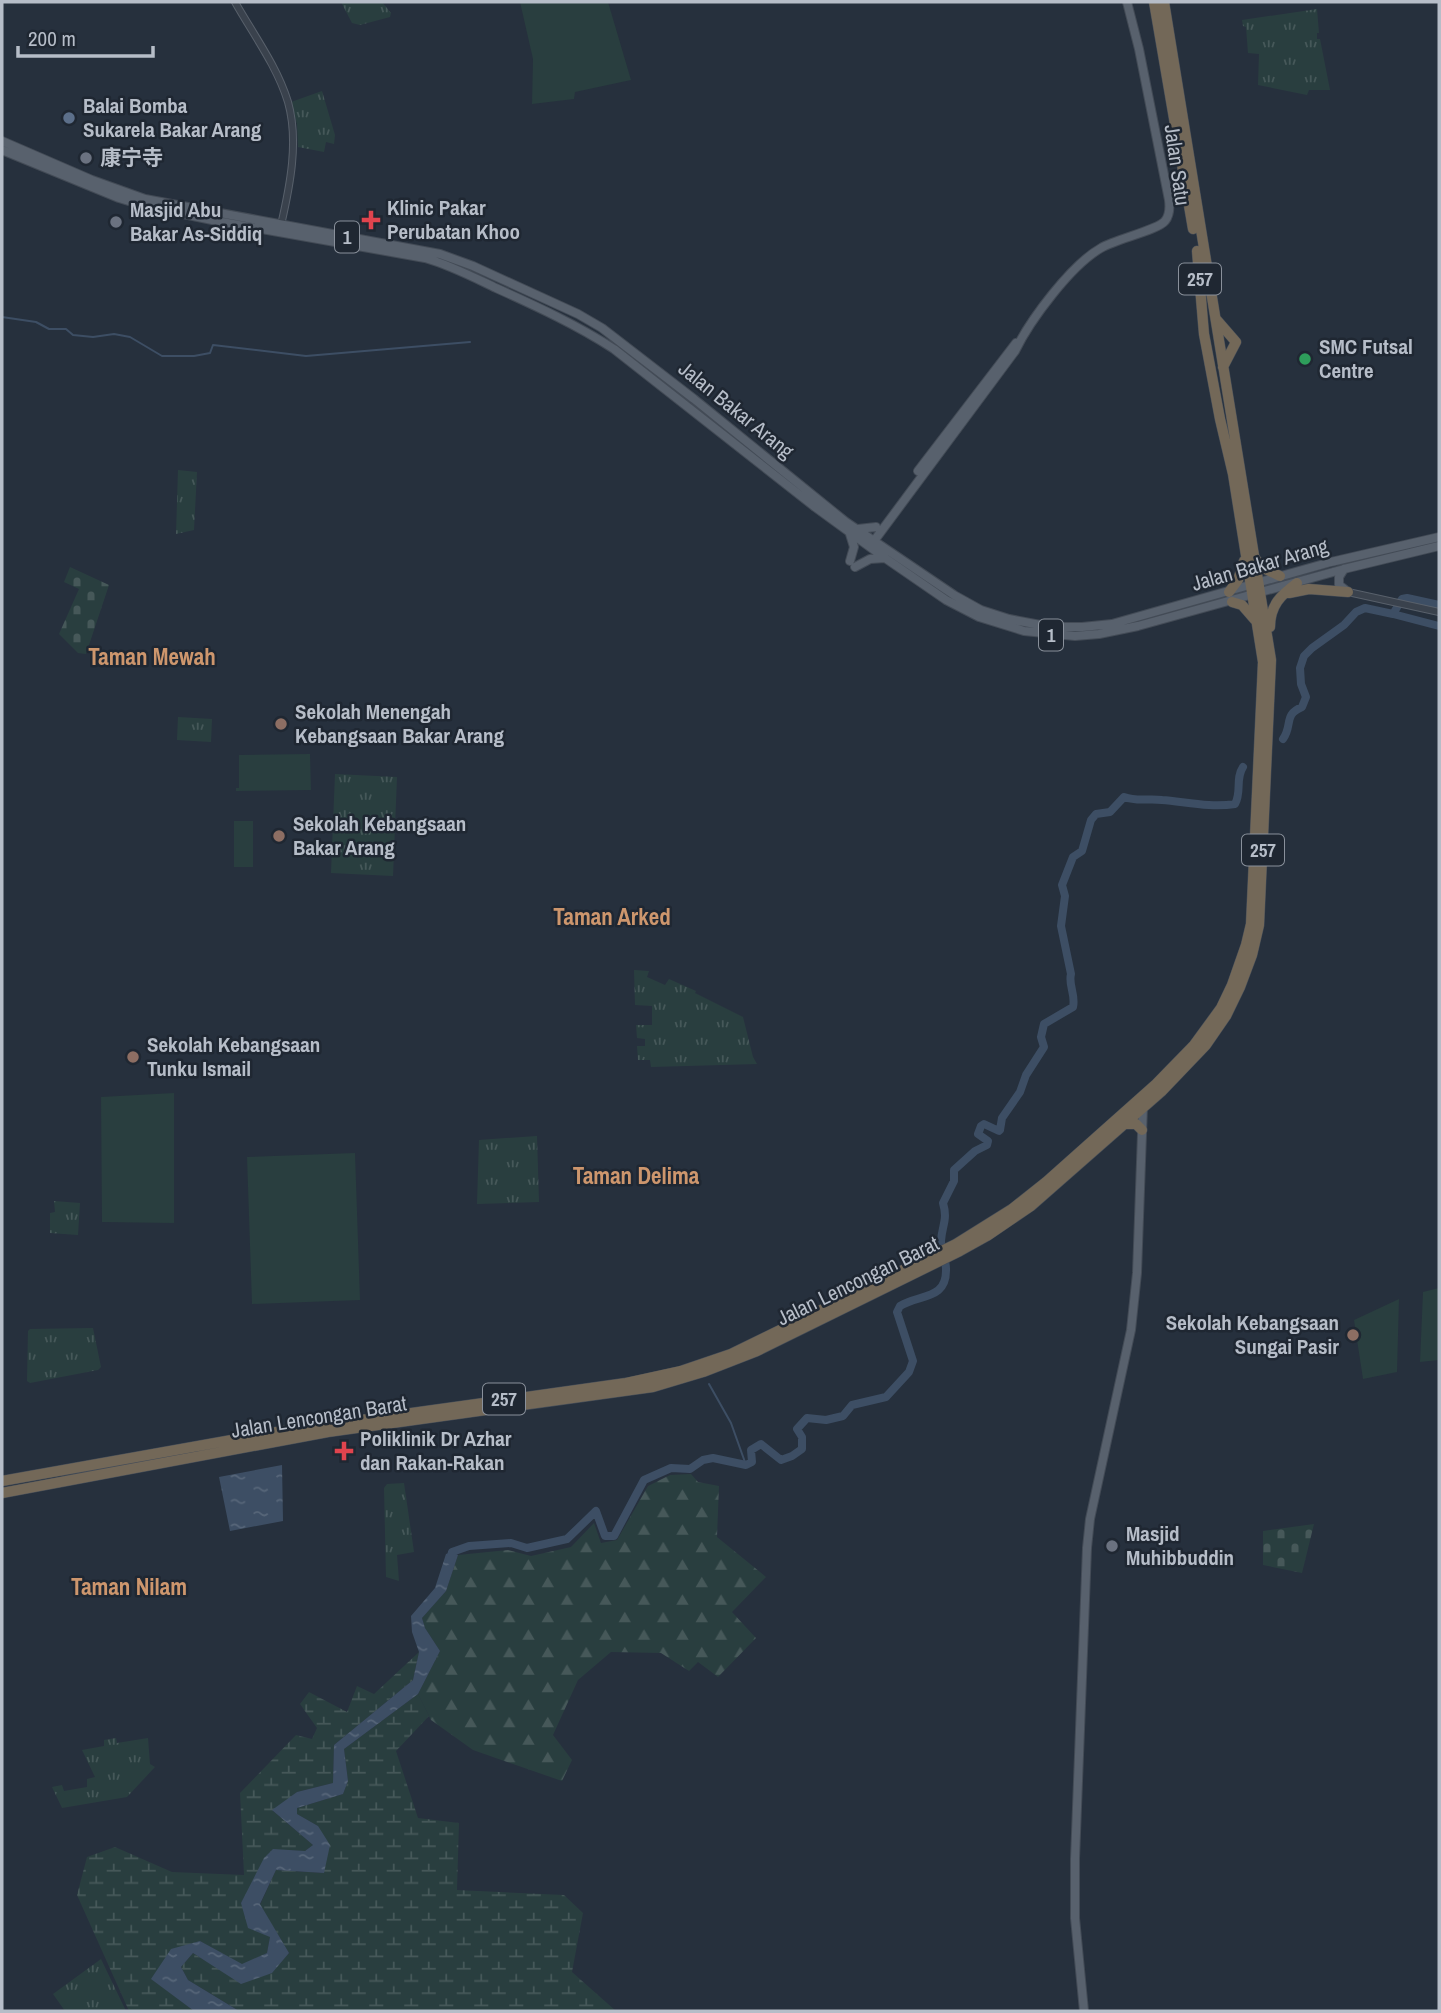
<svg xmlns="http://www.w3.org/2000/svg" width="1441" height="2013" viewBox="0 0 1441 2013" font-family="'Archivo Narrow','Noto Sans SC',sans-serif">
<defs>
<pattern id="forest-firs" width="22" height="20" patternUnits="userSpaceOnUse" patternTransform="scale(1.75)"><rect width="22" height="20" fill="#293e3f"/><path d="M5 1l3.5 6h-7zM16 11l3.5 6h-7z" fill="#465859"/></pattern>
<pattern id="wetland-marsh" width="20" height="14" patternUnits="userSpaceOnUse" patternTransform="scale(1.75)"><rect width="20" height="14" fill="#293e3f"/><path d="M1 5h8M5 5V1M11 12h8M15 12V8" fill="none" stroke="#465859"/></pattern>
<pattern id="cemetery-stones" width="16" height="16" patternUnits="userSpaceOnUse" patternTransform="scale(1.75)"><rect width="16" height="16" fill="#293e3f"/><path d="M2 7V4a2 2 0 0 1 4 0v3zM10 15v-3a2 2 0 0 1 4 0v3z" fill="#465859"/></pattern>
<pattern id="park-tufts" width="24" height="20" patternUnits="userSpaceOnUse" patternTransform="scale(1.75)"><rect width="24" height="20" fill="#293e3f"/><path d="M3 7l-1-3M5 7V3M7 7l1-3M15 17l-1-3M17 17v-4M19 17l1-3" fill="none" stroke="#465859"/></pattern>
<pattern id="water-ripples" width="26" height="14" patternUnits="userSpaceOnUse" patternTransform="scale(1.75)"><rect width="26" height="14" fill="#3d4e64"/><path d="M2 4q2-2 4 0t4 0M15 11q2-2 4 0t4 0" fill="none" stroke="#576679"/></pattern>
</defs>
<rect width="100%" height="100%" fill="#26303d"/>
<path fill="url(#forest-firs)" d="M691,1474L698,1482L719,1486L717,1537L766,1577L732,1612L756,1638L718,1677L698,1662L689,1671L661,1653L611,1652L578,1680L553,1735L572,1760L562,1781L473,1750L431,1720L418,1694L440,1651L425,1628L422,1618L446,1591L458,1555L508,1550L531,1556L571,1547L594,1523L601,1543L617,1540L648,1486L670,1475Z"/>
<path fill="url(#wetland-marsh)" d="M419,1652L413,1680L334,1745L333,1783L297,1792L273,1811L313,1845L305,1851L273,1850L241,1903L270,1937L267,1953L242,1965L200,1941L152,1979L194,2011H129L77,1895L87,1857L115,1847L172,1872L244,1875L240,1793L296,1735L312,1739L317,1728L300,1704L309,1692L347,1712L357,1686L374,1694Z
M418,1694L429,1716L396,1751L418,1818L459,1823L457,1890L564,1895L583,1913L572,1972L616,2011H239L188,1980L181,1967L193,1953L241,1983L272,1972L289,1953L260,1905L276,1870L324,1873L318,1826L297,1814V1808L343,1794L348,1781L344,1749Z"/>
<path fill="url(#cemetery-stones)" d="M70,567L109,585L86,654L78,653L59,634L79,589L64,582Z
M1314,1524L1302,1573L1263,1565V1531Z"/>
<path fill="url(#park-tufts)" d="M341,2H382L391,13L390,17L360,25L352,23Z
M1317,9L1319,33H1317V39H1320L1330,90H1309L1307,95L1258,85L1259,54L1248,53L1246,27L1243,26L1242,20Z
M322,91L335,135L334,144L326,142L324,152L298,147L297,124L291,102Z
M178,470L197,472L194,530L176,534Z
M178,717L212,719L211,742L177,740Z
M335,774L397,777L393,876L331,873Z
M634,970L649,971L647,977L665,985L669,979L696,991L695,993L743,1017L753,1057L757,1064L651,1067L650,1060H638L637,1046H645V1039L637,1038L636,1025H652V1006L635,1005Z
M537,1136L539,1202L477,1204L479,1140Z
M54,1201L80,1203L78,1235L50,1233V1213L55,1212Z
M93,1328L101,1367L98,1370L30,1383L27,1381L28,1331L30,1329Z
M404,1483L414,1552L397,1555L399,1581L386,1577L384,1488L387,1484Z
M116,1738L117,1743L148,1738L150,1764L155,1767L127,1797L62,1808L52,1787L62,1785L64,1791L87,1787V1779L95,1777L82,1750L104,1746V1740Z
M101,1959L126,2011H65L53,1994Z"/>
<path fill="#293e3f" d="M520,2H608L631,80L575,92L574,99L532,104L533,59Z
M310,754L311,790L236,791V788H239V755Z
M234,821H253V867H234Z
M174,1093V1223L102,1222L101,1097Z
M355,1153L360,1300L252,1304L247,1157Z
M1439,1288V1360L1420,1362L1423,1292Z
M1399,1299L1397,1372L1363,1379L1354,1320Z"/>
<path fill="url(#water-ripples)" d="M282,1465L283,1521L230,1531L219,1477Z
M452,1552L458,1555L446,1591L422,1618L425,1628L440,1651L418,1694L344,1749L348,1781L343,1794L297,1808V1814L318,1826L330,1845L324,1873L276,1870L260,1904L289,1953L272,1973L241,1984L193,1953L181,1967L188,1980L239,2011H194L151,1979L171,1949L200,1941L242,1964L267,1953L270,1937L248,1928L241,1903L264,1858L273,1849L305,1851L313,1845L272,1810L297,1792L333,1783L334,1745L413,1680L419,1652L412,1632L411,1616L435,1588L446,1554Z"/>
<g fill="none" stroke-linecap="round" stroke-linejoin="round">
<path stroke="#3d4e64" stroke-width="2" d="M2,317L36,322L49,329H66L73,335L93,337L114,334L130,337L162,356H194L210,353L213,345L306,356L470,342
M709,1384L731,1423L746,1465"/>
<path stroke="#3d4e64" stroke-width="8" d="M1393,614L1439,626
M1283,739C1293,725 1283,715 1302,707L1306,697L1301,684L1300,668L1304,656L1312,648L1344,625L1356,612L1365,608L1393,614L1402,599L1407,598L1439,605
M450,1560L452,1552L469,1546L511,1543L527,1548L567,1539L596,1511L605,1536H614L644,1480L671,1468L690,1469L703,1460L713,1458L746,1465L752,1462L751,1450L761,1444L781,1460L792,1456L802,1449V1437L797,1429L807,1418L826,1420L843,1416L852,1405L886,1397L909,1372L913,1361L897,1312L900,1306C920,1294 947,1300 946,1269C946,1259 941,1250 941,1241C942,1225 948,1220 943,1203L954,1181V1170L975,1151L987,1145L988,1141L978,1134L981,1126L984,1124L999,1131L1000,1130L1002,1118L1020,1092L1026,1075L1044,1047L1041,1037L1044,1024L1073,1007C1076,995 1068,985 1071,974L1061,926L1065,896L1062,885L1073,857L1082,851L1091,820L1096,814L1110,812L1124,797C1138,802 1148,798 1162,800C1186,802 1211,808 1235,804C1242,792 1235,779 1243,767"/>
<g stroke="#58606b" stroke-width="8">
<path id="minor" d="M235,2C253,34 277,66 288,102C299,141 290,186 281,225
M1348,592L1439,612"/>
</g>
<g stroke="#434b56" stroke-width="10">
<path id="major" d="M2,141L92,180L145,199L440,254L473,266L578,314L602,328L694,399L846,522L954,595L981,610L1009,619L1051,627H1082L1112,624L1331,562L1439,537
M2,150L119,198L145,206L222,222L425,258C450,265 473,277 496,288C536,306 577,325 614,349L815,507L885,558L946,600L979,617L1024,631L1075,636L1099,634L1138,626L1344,569L1439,546
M918,471L1016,343
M858,529L876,527
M850,534L854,547L850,561
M871,545L1015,351C1030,320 1071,265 1101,248C1116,239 1158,230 1165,221C1170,215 1170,208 1169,200L1139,49L1127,2
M855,567L870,559L885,558
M1344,569L1339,577V585L1348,592
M1084,2011L1075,1918V1859L1087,1548L1090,1519L1131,1330L1137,1273L1143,1106"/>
</g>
<g stroke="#454d58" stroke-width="11">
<path id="highway" d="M1154,2L1193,229
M1216,319L1236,342L1223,367
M1255,558L1261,567L1280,576
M1229,592L1238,580L1244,561
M1289,593L1309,589L1348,592
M1232,602L1242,605L1255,620
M1270,627C1270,605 1281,595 1297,583
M1122,1124H1136L1142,1130
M2,1481L282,1431L626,1383L681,1371L731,1354L956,1244L1012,1209L1046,1182L1156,1084L1194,1045L1221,1008L1232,985L1246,945L1251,924L1263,662L1233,474L1220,419L1204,334L1197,251
M2,1493L328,1432L653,1387L703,1372L757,1351L960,1251L987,1236L1031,1206L1162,1091L1206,1045L1226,1016L1240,987L1252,955L1259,925L1271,660L1164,2"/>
</g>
<use href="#minor" stroke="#3a424d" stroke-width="6"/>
<use href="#major" stroke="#58616d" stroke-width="8"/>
<use href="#highway" stroke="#736858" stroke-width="10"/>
</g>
<circle fill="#5c6f8a" stroke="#1f2732" stroke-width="2.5" cx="69" cy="118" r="7"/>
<g fill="#6b7280" stroke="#1f2732" stroke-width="2.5">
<circle cx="86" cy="158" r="7"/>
<circle cx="116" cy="222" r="7"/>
<circle cx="1112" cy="1546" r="7"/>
</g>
<g fill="#e0444e" stroke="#1f2732" stroke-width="2.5">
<path d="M367.5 209.5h7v7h7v7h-7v7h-7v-7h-7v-7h7z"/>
<path d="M340.5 1440.5h7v7h7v7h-7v7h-7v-7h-7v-7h7z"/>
</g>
<circle fill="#2e9e5b" stroke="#1f2732" stroke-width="2.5" cx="1305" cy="359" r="7"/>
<g fill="#8d6e63" stroke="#1f2732" stroke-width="2.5">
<circle cx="281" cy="724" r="7"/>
<circle cx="279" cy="836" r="7"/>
<circle cx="133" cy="1057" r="7"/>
<circle cx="1353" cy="1335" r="7"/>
</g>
<g text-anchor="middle" stroke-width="5" stroke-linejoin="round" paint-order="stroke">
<g fill="#1f2732" stroke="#89909b" stroke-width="2">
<rect x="335" y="221.5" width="24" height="31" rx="5"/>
<rect x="1179" y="263.5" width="42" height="31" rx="5"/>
<rect x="1039" y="619.5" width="24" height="31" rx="5"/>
<rect x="1242" y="834.5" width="42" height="31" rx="5"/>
<rect x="483" y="1383.5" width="42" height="31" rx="5"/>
</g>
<g font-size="19" font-weight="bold" fill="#b6bdc8">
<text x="347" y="244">1</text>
<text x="1200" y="286">257</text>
<text x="1051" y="642">1</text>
<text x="1263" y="857">257</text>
<text x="504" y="1406">257</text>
</g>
<g font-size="21" font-weight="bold" fill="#b6bdc8" stroke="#1f2732" text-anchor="start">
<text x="83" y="113">Balai Bomba<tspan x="83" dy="24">Sukarela Bakar Arang</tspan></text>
<text x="100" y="165">康宁寺</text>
<text x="387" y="215">Klinic Pakar<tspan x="387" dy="24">Perubatan Khoo</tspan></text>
<text x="130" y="217">Masjid Abu<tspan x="130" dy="24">Bakar As-Siddiq</tspan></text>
<text x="1319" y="354">SMC Futsal<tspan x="1319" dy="24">Centre</tspan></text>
<text x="295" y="719">Sekolah Menengah<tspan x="295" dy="24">Kebangsaan Bakar Arang</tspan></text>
<text x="293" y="831">Sekolah Kebangsaan<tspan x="293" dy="24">Bakar Arang</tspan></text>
<text x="147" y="1052">Sekolah Kebangsaan<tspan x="147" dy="24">Tunku Ismail</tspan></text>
<text x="1339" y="1330" text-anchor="end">Sekolah Kebangsaan<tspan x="1339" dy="24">Sungai Pasir</tspan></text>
<text x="360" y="1446">Poliklinik Dr Azhar<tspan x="360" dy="24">dan Rakan-Rakan</tspan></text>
<text x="1126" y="1541">Masjid<tspan x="1126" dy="24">Muhibbuddin</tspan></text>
</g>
<g font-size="21" fill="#b6bdc8" stroke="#1f2732">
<text transform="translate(1177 165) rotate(82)" y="7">Jalan Satu</text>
<text transform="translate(736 410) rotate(39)" y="7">Jalan Bakar Arang</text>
<text transform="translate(1260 565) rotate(-16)" y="7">Jalan Bakar Arang</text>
<text transform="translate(858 1281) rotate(-26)" y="7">Jalan Lencongan Barat</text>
<text transform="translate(319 1417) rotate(-9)" y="7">Jalan Lencongan Barat</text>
</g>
<g font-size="23" font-weight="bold" fill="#cd966d" stroke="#1f2732">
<text x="152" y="665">Taman Mewah</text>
<text x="612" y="925">Taman Arked</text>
<text x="636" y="1184">Taman Delima</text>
<text x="129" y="1595">Taman Nilam</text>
</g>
</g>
<rect width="1441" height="2013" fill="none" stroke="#b6bdc8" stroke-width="7"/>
<path d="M18 46v10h135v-10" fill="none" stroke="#b6bdc8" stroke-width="3.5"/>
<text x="28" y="46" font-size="21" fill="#b6bdc8" stroke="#1f2732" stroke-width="5" paint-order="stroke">200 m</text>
</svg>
